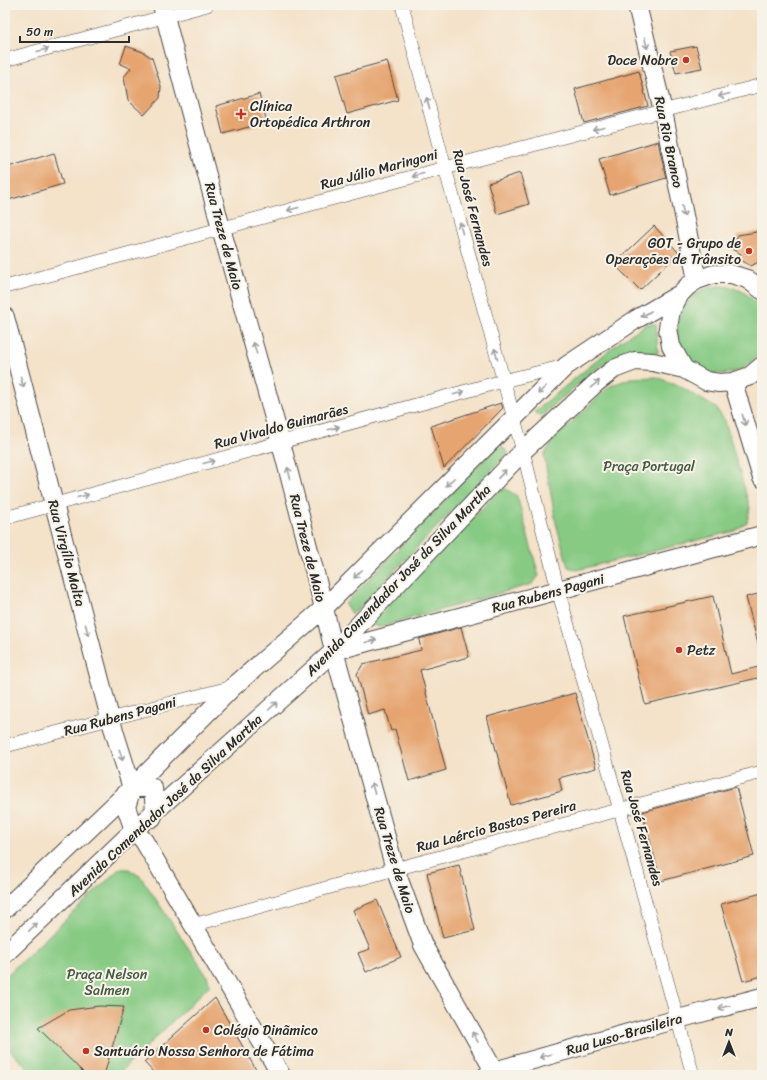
<svg xmlns="http://www.w3.org/2000/svg" width="767" height="1080" viewBox="0 0 767 1080" font-family="Sriracha,sans-serif">
<rect width="100%" height="100%" fill="#f7f3e8"/>
<filter id="ink" filterUnits="userSpaceOnUse"><feTurbulence type="fractalNoise" baseFrequency=".025" numOctaves="2"/><feDisplacementMap in="SourceGraphic" scale="8" xChannelSelector="R" yChannelSelector="G"/><feConvolveMatrix kernelMatrix="1 2 1 2 8 2 1 2 1" color-interpolation-filters="sRGB"/></filter>
<filter id="wash" filterUnits="userSpaceOnUse"><feTurbulence type="fractalNoise" baseFrequency=".012" numOctaves="4" result="noise"/><feDisplacementMap in="SourceGraphic" scale="16" xChannelSelector="R" yChannelSelector="G"/><feGaussianBlur stdDeviation="0.9" result="paint"/><feColorMatrix in="noise" values="0 0 0 0 0 0 0 0 0 0 0 0 0 0 0 0 0 1.4 0 .05"/><feComposite in="paint" operator="in"/></filter>
<g filter="url(#wash)">
<rect width="100%" height="100%" fill="#f4e2c9"/>
<path fill="#86ca83" stroke="#587a57" d="M677 330a44 44 0 1 1 88 0a44 44 0 1 1-88 0Z
M647,324H656L658,353L634,354L617,356L593,371L540,417L534,412L623,339Z
M657,377L681,387L716,408L725,421L750,508L747,522L735,531L577,570L568,567L556,523L544,455L555,438L610,386L631,378Z
M496,447H503L508,453L352,615L345,604Z
M506,489L517,496L539,576L532,584L380,627L370,624L499,491Z
M119,869H129L141,877L207,976L210,985L117,1075H34L5,1045V977Z"/>
<g id="blocks">
<path fill="#e6a470" d="M126,46L143,52L152,58L161,86L160,98L144,115L128,100L124,77L131,68L120,64Z
M696,46L702,68L676,73L670,51Z
M387,61L398,100L347,114L336,75Z
M639,71L648,106L584,123L575,89Z
M259,94L267,122L223,134L216,106Z
M658,141L666,178L610,195L599,159Z
M54,153L63,184L5,201V168Z
M520,173L529,204L497,214L488,183Z
M654,226L679,253L640,290L614,264Z
M762,231V260L751,266L739,259L741,254L730,248L738,235Z
M501,403L503,408L444,468L431,426Z
M762,593V643L758,644L746,597Z
M713,596L731,674L762,666V677L645,704L624,616Z
M461,627L469,657L420,670L446,770L409,781L395,729L391,731L385,710L368,715L357,674L363,664L421,650L419,639Z
M575,693L596,768L559,778L562,791L511,805L487,717Z
M736,787L754,856L661,881L642,812Z
M459,865L475,930L443,938L427,873Z
M762,893V976L743,981L721,904Z
M377,900L401,957L366,972L358,953L370,949L353,910Z
M215,998L259,1075H156L144,1062Z
M99,1006L124,1007L104,1075H86L38,1028L69,1010Z"/>
</g>
</g>
<g filter="url(#ink)">
<use href="#blocks" fill-opacity="0" stroke="#494643" stroke-width="1"/>
<g fill="none" stroke-linecap="round" stroke-linejoin="round">
<g stroke="#494643" stroke-width="14">
<path id="street" d="M402,5L445,168L523,451L558,590L620,810L693,1075
M5,60L207,5
M5,287L445,168L762,85
M5,518L503,381L565,366
M5,746L233,687
M193,925L395,869L762,772"/>
</g>
<g stroke="#494643" stroke-width="20">
<path id="secondary" d="M162,5L221,228L281,443L324,608L334,651L395,869L423,945L494,1071
M637,5L663,111L697,280
M762,290L747,279L731,274H714L697,280L688,286L680,294L671,310L668,328L671,346L684,369L706,381L719,383L733,382L750,376L762,366
M5,317L110,718L132,788
M733,382L762,478
M334,651L762,535
M132,788L126,807L134,830L144,841L281,1075
M132,788H153L155,811L152,818
M5,909L132,788L234,686L324,608L566,366L635,320L680,294
M5,954L134,830L334,651L523,451L596,383L614,369L635,361L653,362L684,369
M487,1075L494,1071L678,1019L762,997"/>
</g>
<use href="#street" stroke="#fff" stroke-width="13"/>
<use href="#secondary" stroke="#fff" stroke-width="18"/>
</g>
<defs><path id="oneway-shaft" d="M-6 0H5M1.5-3L5.5 0L1.5 3" fill="none" stroke-width="1.6" stroke-linecap="round" stroke-linejoin="round"/></defs>
<g stroke="#a0a0a0">
<use href="#oneway-shaft" transform="translate(646 43) rotate(76)"/>
<use href="#oneway-shaft" transform="translate(43 50) rotate(-15)"/>
<use href="#oneway-shaft" transform="translate(724 95) rotate(165)"/>
<use href="#oneway-shaft" transform="translate(428 103) rotate(-105)"/>
<use href="#oneway-shaft" transform="translate(598 128) rotate(165)"/>
<use href="#oneway-shaft" transform="translate(418 175) rotate(165)"/>
<use href="#oneway-shaft" transform="translate(293 209) rotate(165)"/>
<use href="#oneway-shaft" transform="translate(683 211) rotate(79)"/>
<use href="#oneway-shaft" transform="translate(461 228) rotate(-105)"/>
<use href="#oneway-shaft" transform="translate(646 314) rotate(150)"/>
<use href="#oneway-shaft" transform="translate(255 348) rotate(-106)"/>
<use href="#oneway-shaft" transform="translate(496 354) rotate(-105)"/>
<use href="#oneway-shaft" transform="translate(22 382) rotate(75)"/>
<use href="#oneway-shaft" transform="translate(595 384) rotate(-40)"/>
<use href="#oneway-shaft" transform="translate(542 390) rotate(135)"/>
<use href="#oneway-shaft" transform="translate(459 393) rotate(-16)"/>
<use href="#oneway-shaft" transform="translate(744 420) rotate(73)"/>
<use href="#oneway-shaft" transform="translate(334 428) rotate(-16)"/>
<use href="#oneway-shaft" transform="translate(209 462) rotate(-15)"/>
<use href="#oneway-shaft" transform="translate(289 473) rotate(-104)"/>
<use href="#oneway-shaft" transform="translate(502 474) rotate(-47)"/>
<use href="#oneway-shaft" transform="translate(450 482) rotate(135)"/>
<use href="#oneway-shaft" transform="translate(83 496) rotate(-15)"/>
<use href="#oneway-shaft" transform="translate(358 574) rotate(135)"/>
<use href="#oneway-shaft" transform="translate(87 630) rotate(75)"/>
<use href="#oneway-shaft" transform="translate(371 641) rotate(-15)"/>
<use href="#oneway-shaft" transform="translate(273 706) rotate(-42)"/>
<use href="#oneway-shaft" transform="translate(121 755) rotate(73)"/>
<use href="#oneway-shaft" transform="translate(373 788) rotate(-106)"/>
<use href="#oneway-shaft" transform="translate(33 927) rotate(-44)"/>
<use href="#oneway-shaft" transform="translate(724 1007) rotate(165)"/>
<use href="#oneway-shaft" transform="translate(475 1037) rotate(-120)"/>
<use href="#oneway-shaft" transform="translate(545 1056) rotate(164)"/>
</g>
</g>
<g fill="#c8321e" stroke="#f7f3e8" stroke-width="1.5">
<circle cx="686" cy="60" r="4"/>
<path d="M239 108h4v4h4v4h-4v4h-4v-4h-4v-4h4z"/>
<circle cx="749" cy="251" r="4"/>
<circle cx="679" cy="650" r="4"/>
<circle cx="206" cy="1030" r="4"/>
<circle cx="86" cy="1051" r="4"/>
</g>
<g text-anchor="middle" stroke-width="4" stroke-linejoin="round" paint-order="stroke">
<g font-size="14" fill="#2b2b2b" stroke="#f7f3e8" text-anchor="start">
<text x="678" y="65" text-anchor="end">Doce Nobre</text>
<text x="250" y="111">Clínica<tspan x="250" dy="16">Ortopédica Arthron</tspan></text>
<text x="741" y="248" text-anchor="end">GOT - Grupo de<tspan x="741" dy="16">Operações de Trânsito</tspan></text>
<text x="687" y="655">Petz</text>
<text x="214" y="1035">Colégio Dinãmico</text>
<text x="94" y="1056">Santuário Nossa Senhora de Fátima</text>
</g>
<g font-size="14" fill="#2b2b2b" stroke="#f7f3e8">
<text transform="translate(669 142) rotate(78)" y="5">Rua Rio Branco</text>
<text transform="translate(379 169) rotate(-15)" y="5">Rua Júlio Maringoni</text>
<text transform="translate(473 208) rotate(75)" y="5">Rua José Fernandes</text>
<text transform="translate(224 236) rotate(75)" y="5">Rua Treze de Maio</text>
<text transform="translate(281 426) rotate(-15)" y="5">Rua Vivaldo Guimarães</text>
<text transform="translate(308 548) rotate(76)" y="5">Rua Treze de Maio</text>
<text transform="translate(67 553) rotate(75)" y="5">Rua Virgílio Malta</text>
<text transform="translate(398 580) rotate(-46)" y="5">Avenida Comendador José da Silva Martha</text>
<text transform="translate(548 593) rotate(-15)" y="5">Rua Rubens Pagani</text>
<text transform="translate(120 716) rotate(-15)" y="5">Rua Rubens Pagani</text>
<text transform="translate(165 805) rotate(-43)" y="5">Avenida Comendador José da Silva Martha</text>
<text transform="translate(496 826) rotate(-15)" y="5">Rua Laércio Bastos Pereira</text>
<text transform="translate(642 828) rotate(74)" y="5">Rua José Fernandes</text>
<text transform="translate(395 860) rotate(73)" y="5">Rua Treze de Maio</text>
<text transform="translate(624 1034) rotate(-16)" y="5">Rua Luso-Brasileira</text>
</g>
<g font-size="14" fill="#465b45" stroke="#f7f3e8">
<text x="649" y="471">Praça Portugal</text>
<text x="107" y="979">Praça Nelson<tspan x="107" dy="16">Salmen</tspan></text>
</g>
</g>
<rect width="767" height="1080" fill="none" stroke="#f7f3e8" stroke-width="20"/>
<g transform="translate(729 1042)" stroke="#f7f3e8" stroke-width="3" paint-order="stroke">
<path d="M0-3L7 15L0 10L-7 15Z" fill="#2b2b2b"/>
<text y="-6" font-size="11" font-weight="bold" text-anchor="middle" fill="#2b2b2b">N</text>
</g>
<path d="M20 36v6h109v-6" fill="none" stroke="#2b2b2b" stroke-width="2"/>
<text x="26" y="36" font-size="12" fill="#2b2b2b" stroke="#f7f3e8" stroke-width="3" paint-order="stroke">50 m</text>
</svg>
